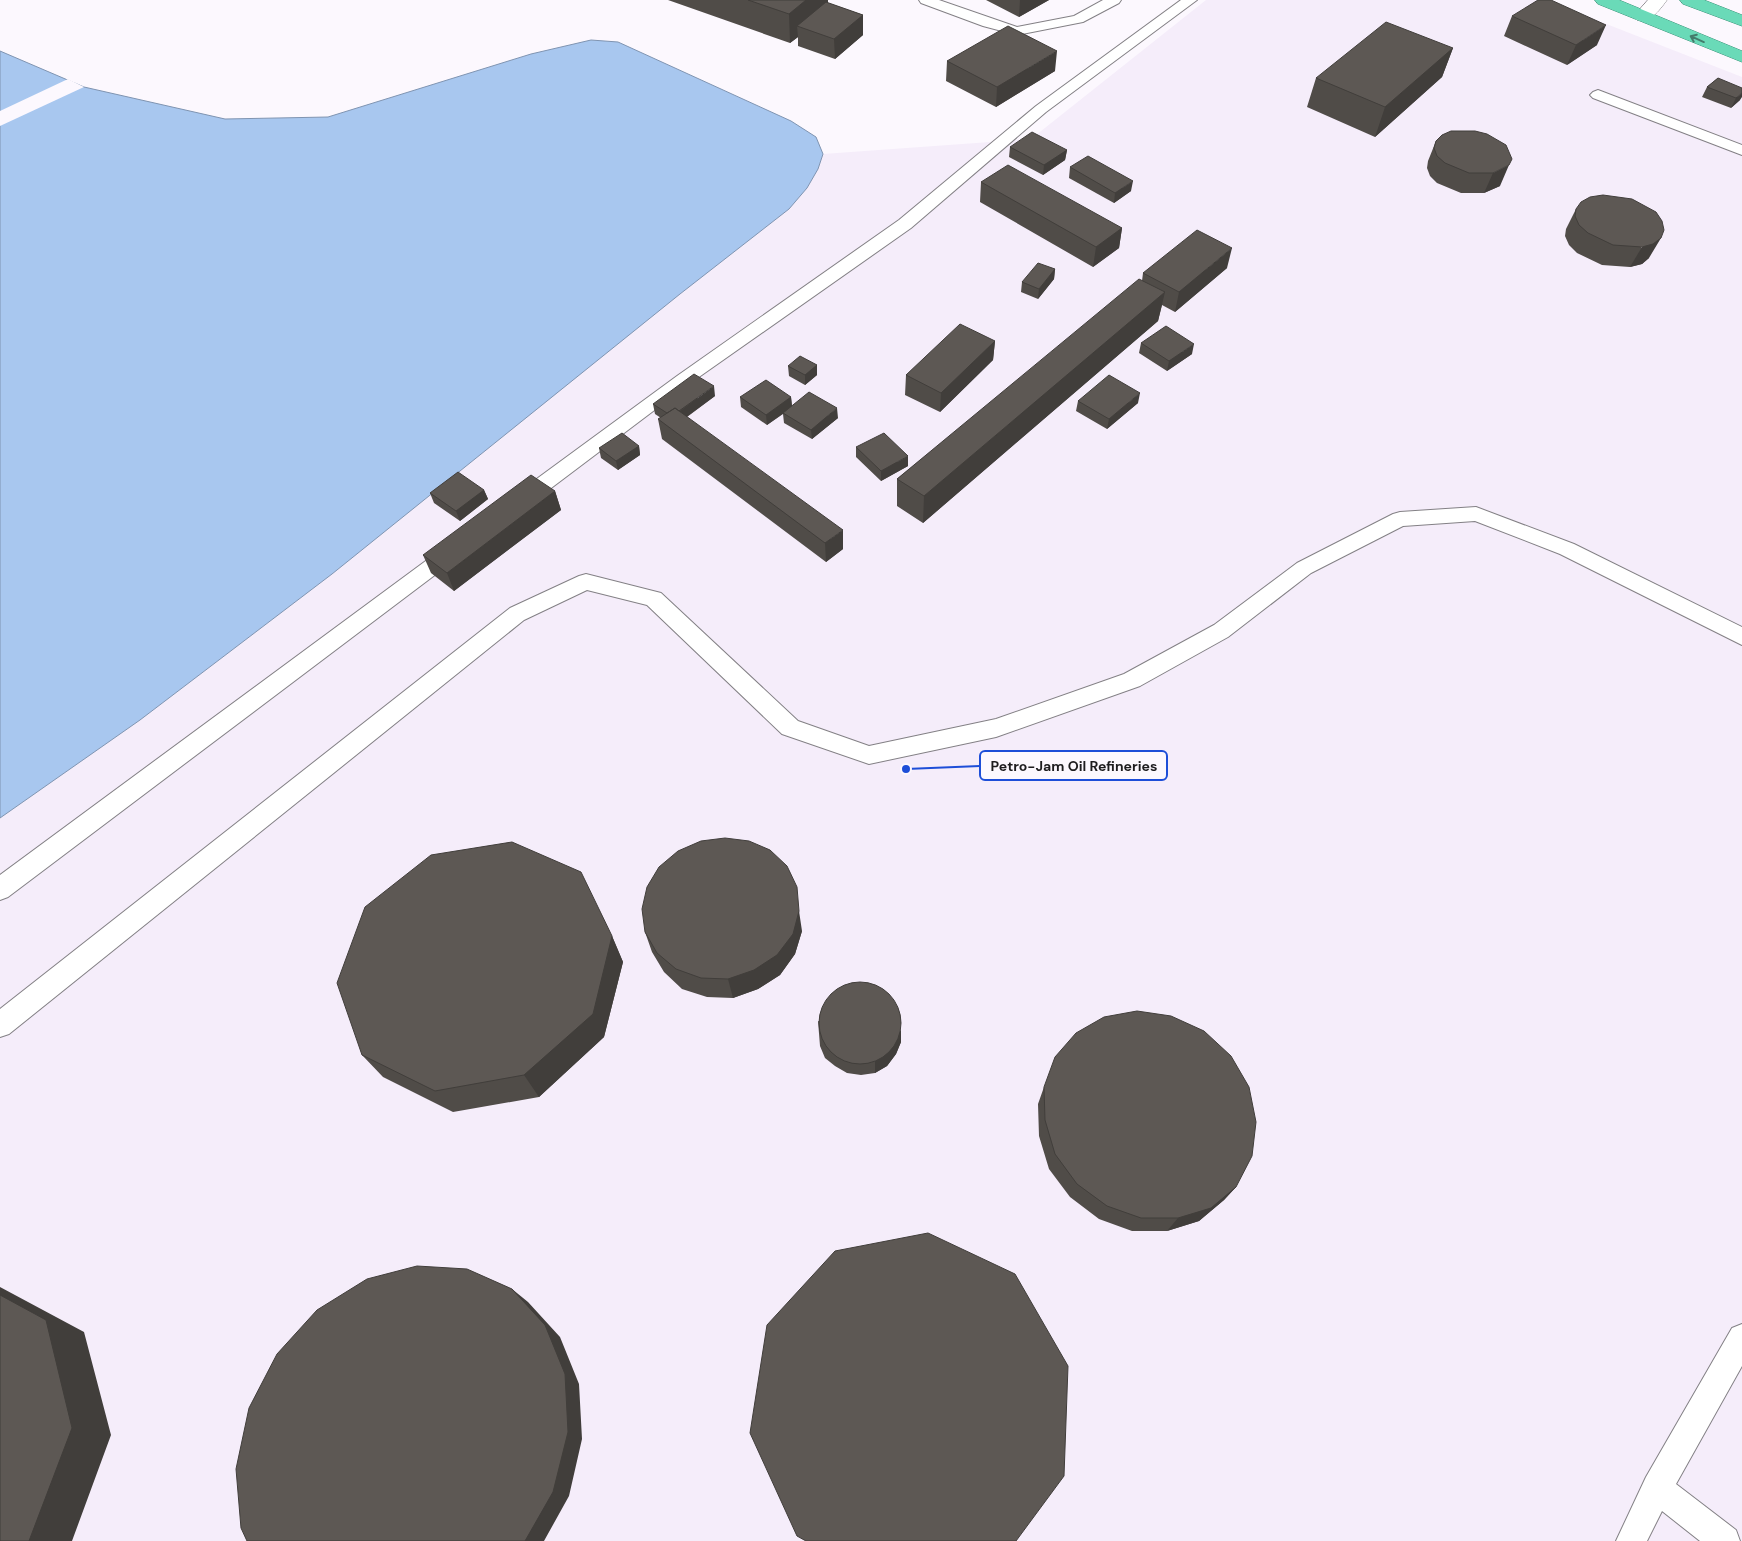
<svg xmlns="http://www.w3.org/2000/svg" width="1742" height="1541" viewBox="0 0 1742 1541" font-family="'DM Sans',sans-serif">
<rect width="100%" height="100%" fill="#fcf8fe"/>
<path fill="#f5edfa" d="M1206,0H1545L1742,77V1541H0V818L140,720L332,574L680,294L789,209L807,188L818,169L823,154L1031,139Z"/>
<path fill="#a8c7ef" stroke="#7f94b1" d="M591,40L618,42L791,121L816,137L823,154L818,169L807,188L789,209L680,294L332,574L140,720L0,818V51L84,87L225,119L328,117L531,54Z"/>
<path fill="#fcf8fe" d="M68,79L84,87L0,126V111Z"/>
<g fill="none" stroke-linecap="round" stroke-linejoin="round">
<g stroke="#838085" stroke-width="2">
<path id="service" d="M919,0H939L1017,27L1074,16L1103,0H1121L1119,3L1083,22L1017,35L983,26L921,3Z
M1181,0H1197L1046,112L911,228L689,384L526,507L519,509L512,507L509,502L512,497L677,376L899,220L1036,106Z
M1598,90L1742,145V155L1593,98L1590,95L1593,92Z
M1476,507L1574,544L1742,627V645L1560,554L1475,521L1403,526L1311,573L1228,637L1140,686L996,737L869,764L782,734L647,605L587,590L524,620L9,1034L0,1037V1009L510,608L579,576L586,574L661,593L798,721L869,746L996,719L1124,674L1214,625L1297,563L1393,514L1400,512Z
M453,543L460,546L463,551L460,556L8,897L0,900V875L446,546Z
M1742,1324V1366L1676,1484L1736,1530L1740,1541H1700L1662,1511L1647,1541H1616L1646,1477L1732,1328Z"/>
</g>
<g stroke="#838085" stroke-width="1">
<path id="secondary" d="M1648,0H1667C1659,11 1650,23 1637,20L1634,16Z"/>
</g>
<g stroke="#379277" stroke-width="1">
<path id="trunk" d="M1595,0H1619L1742,51V62L1598,4Z
M1680,0H1704L1742,15V26L1683,4Z"/>
</g>
<use href="#service" fill="#fff" fill-rule="evenodd"/>
<use href="#secondary" fill="#fff" fill-rule="evenodd"/>
<use href="#trunk" fill="#6adab8" fill-rule="evenodd"/>
</g>
<path fill="#504c48" d="M668,0H828V3L863,15V35L835,59L798,46V37L790,43Z
M986,0H1049L1019,17Z
M1512,16L1597,45L1567,65L1504,36Z
M1453,48L1442,77L1375,137L1307,107L1316,78Z
M947,61L1055,71L996,107L946,81Z
M1718,78L1740,100L1731,108L1702,97L1707,87Z
M1475,131L1500,186L1484,193H1461L1437,183L1430,176L1427,168L1428,161L1436,141Z
M1010,147L1067,150L1065,160L1043,175L1009,157Z
M1070,167L1131,191L1114,203L1069,178Z
M981,182L1122,228L1119,248L1093,267L980,202Z
M1603,195L1649,258L1642,264L1630,267L1602,265L1577,253L1569,245L1565,236L1566,229L1576,209Z
M1227,268L1175,312L1162,305L1158,321L923,523L897,506V479L1142,281L1143,273Z
M1055,269L1054,279L1038,299L1021,292L1022,282Z
M995,341L993,360L940,412L905,395L906,375Z
M1141,343L1192,354L1167,371L1139,353Z
M817,365V375L805,385L789,376L788,366Z
M715,396L687,417L843,549L826,562L662,439L658,419L661,418L655,414L653,404Z
M740,397H791L792,406L838,418L812,439L784,423L783,414L767,425L741,407Z
M1078,401L1138,403L1107,429L1076,411Z
M639,446L640,455L618,470L601,458L599,448Z
M856,447L908,466L881,481L856,457Z
M484,490L488,499L460,521L434,503L430,493Z
M555,491L561,510L454,591L431,573L423,555Z
M802,931L795,954L780,975L758,989L733,998L707,997L682,989L664,972L652,952L645,932Z
M612,936L623,962L604,1037L539,1097L453,1112L383,1077L362,1055Z
M818,1021L901,1042L896,1054L887,1066L875,1073L861,1075L847,1073L835,1066L825,1058L820,1046Z
M1044,1087L1236,1187L1224,1200L1199,1221L1167,1231H1132L1099,1219L1070,1197L1049,1169L1039,1136L1038,1104Z"/>
<path fill="#413e3b" d="M806,0H828V11L797,26L798,37L790,43L789,14Z
M1020,0H1049L1019,17Z
M863,15V35L835,59L834,39Z
M1606,25L1597,45L1567,65L1576,45Z
M1453,48L1442,77L1375,137L1385,107Z
M1057,51L1055,71L996,107L997,87Z
M1742,93V97L1740,100L1731,108L1736,98Z
M1067,150L1065,160L1043,175L1044,165Z
M1509,165L1500,186L1484,193L1493,173Z
M1133,181L1131,191L1114,203L1115,193Z
M1122,228L1119,248L1093,267L1096,247Z
M1661,238L1649,258L1642,264L1630,267L1642,247Z
M1232,248L1227,268L1175,312L1179,292Z
M1055,269L1054,279L1038,299L1039,289Z
M1165,292L1158,321L923,523L924,496Z
M995,341L993,360L940,412L941,393Z
M1194,344L1192,354L1167,371L1169,361Z
M817,365V375L805,385V375Z
M714,386L715,396L674,426L672,417Z
M1140,393L1138,403L1107,429L1109,419Z
M791,397L792,407L767,425L766,415Z
M837,408L838,418L812,439L811,430Z
M639,446L640,455L618,470L616,461Z
M908,456V466L881,481V471Z
M484,490L488,499L460,521L456,511Z
M555,491L561,510L454,591L447,573Z
M843,530V549L826,562L825,543Z
M799,911L802,931L795,954L780,975L758,989L733,998L728,979Z
M612,936L623,962L604,1037L539,1097L524,1075Z
M901,1030V1042L896,1054L887,1066L875,1073V1061Z
M1236,1187L1224,1200L1199,1221L1167,1231L1178,1218Z
M0,1287L84,1332L111,1435L72,1541H29L0,1295Z
M512,1289L528,1302L560,1337L579,1384L582,1439L569,1496L544,1541H525Z"/>
<path fill="#5d5854" stroke="#413e3b" d="M748,0H806L789,14Z
M1538,0H1551L1606,25L1576,45L1512,16Z
M826,2L863,15L834,39L797,26Z
M1386,22L1453,48L1385,107L1316,78Z
M1008,26L1057,51L997,87L947,61Z
M1718,78L1742,88V93L1736,98L1707,87Z
M1451,131H1475L1487,134L1506,145L1512,159L1509,165L1493,173H1469L1445,163L1437,156L1434,148L1436,141L1442,135Z
M1032,132L1067,150L1044,165L1010,147Z
M1088,156L1133,181L1115,193L1070,167Z
M1008,165L1122,228L1096,247L981,182Z
M1603,195L1632,199L1656,212L1662,221L1664,230L1661,238L1653,244L1642,247L1613,245L1588,233L1579,225L1575,216L1576,209L1581,202L1590,197Z
M1197,230L1232,248L1179,292L1143,273Z
M1038,263L1055,269L1039,289L1022,282Z
M1139,279L1165,292L924,496L897,479Z
M960,324L995,341L941,393L906,375Z
M1166,326L1194,344L1169,361L1141,343Z
M800,356L817,365L805,375L788,366Z
M694,374L714,386L679,411L675,408L667,413L653,404Z
M1109,375L1140,393L1109,419L1078,401Z
M766,380L791,397L766,415L740,397Z
M809,392L837,408L811,430L783,413Z
M675,408L843,530L825,543L658,419Z
M622,433L639,446L616,461L599,448Z
M884,433L908,456L881,471L856,447Z
M458,472L484,490L456,511L430,493Z
M531,475L555,491L447,573L423,555Z
M725,838L749,841L770,850L787,866L797,887L799,911L793,934L777,955L754,970L728,979L701,978L676,969L657,953L645,932L642,909L647,887L659,867L678,851L701,841Z
M512,842L581,872L612,936L593,1014L524,1075L435,1091L362,1055L337,983L365,907L431,855Z
M819 1023a41 41 0 1 1 82 0a41 41 0 1 1-82 0Z
M1137,1011L1171,1016L1204,1031L1231,1056L1249,1087L1256,1122L1252,1156L1236,1187L1211,1208L1178,1218H1141L1107,1206L1077,1184L1055,1154L1045,1120L1044,1087L1055,1057L1076,1033L1104,1017Z
M928,1233L1015,1274L1068,1366L1064,1476L1016,1541H806L797,1536L750,1433L767,1325L835,1251Z
M417,1266L467,1269L512,1289L545,1325L565,1374L568,1432L553,1492L525,1541H247L241,1528L236,1469L249,1408L277,1354L317,1310L367,1279Z
M0,1295L46,1320L72,1428L29,1541H0Z"/>
<defs><path id="oneway-shaft" d="M-6 0H5M1.5-3L5.5 0L1.5 3" fill="none" stroke-width="1.6" stroke-linecap="round" stroke-linejoin="round" transform="scale(1.25)"/></defs>
<use stroke="#447c6c" href="#oneway-shaft" transform="translate(1697 39) rotate(-156)"/>
<path fill="none" stroke="#1d4ed8" stroke-width="2" d="M906 769L980 766"/>
<circle fill="#1d4ed8" stroke="#fcf8fe" stroke-width="2" cx="906" cy="769" r="5"/>
<rect fill="#fcf8fe" stroke="#1d4ed8" stroke-width="2" x="980" y="751" width="187" height="29" rx="5"/>
<g font-size="14" text-anchor="middle" font-weight="bold" fill="#1e1d1f">
<text x="1074" y="771">Petro-Jam Oil Refineries</text>
</g>
</svg>
